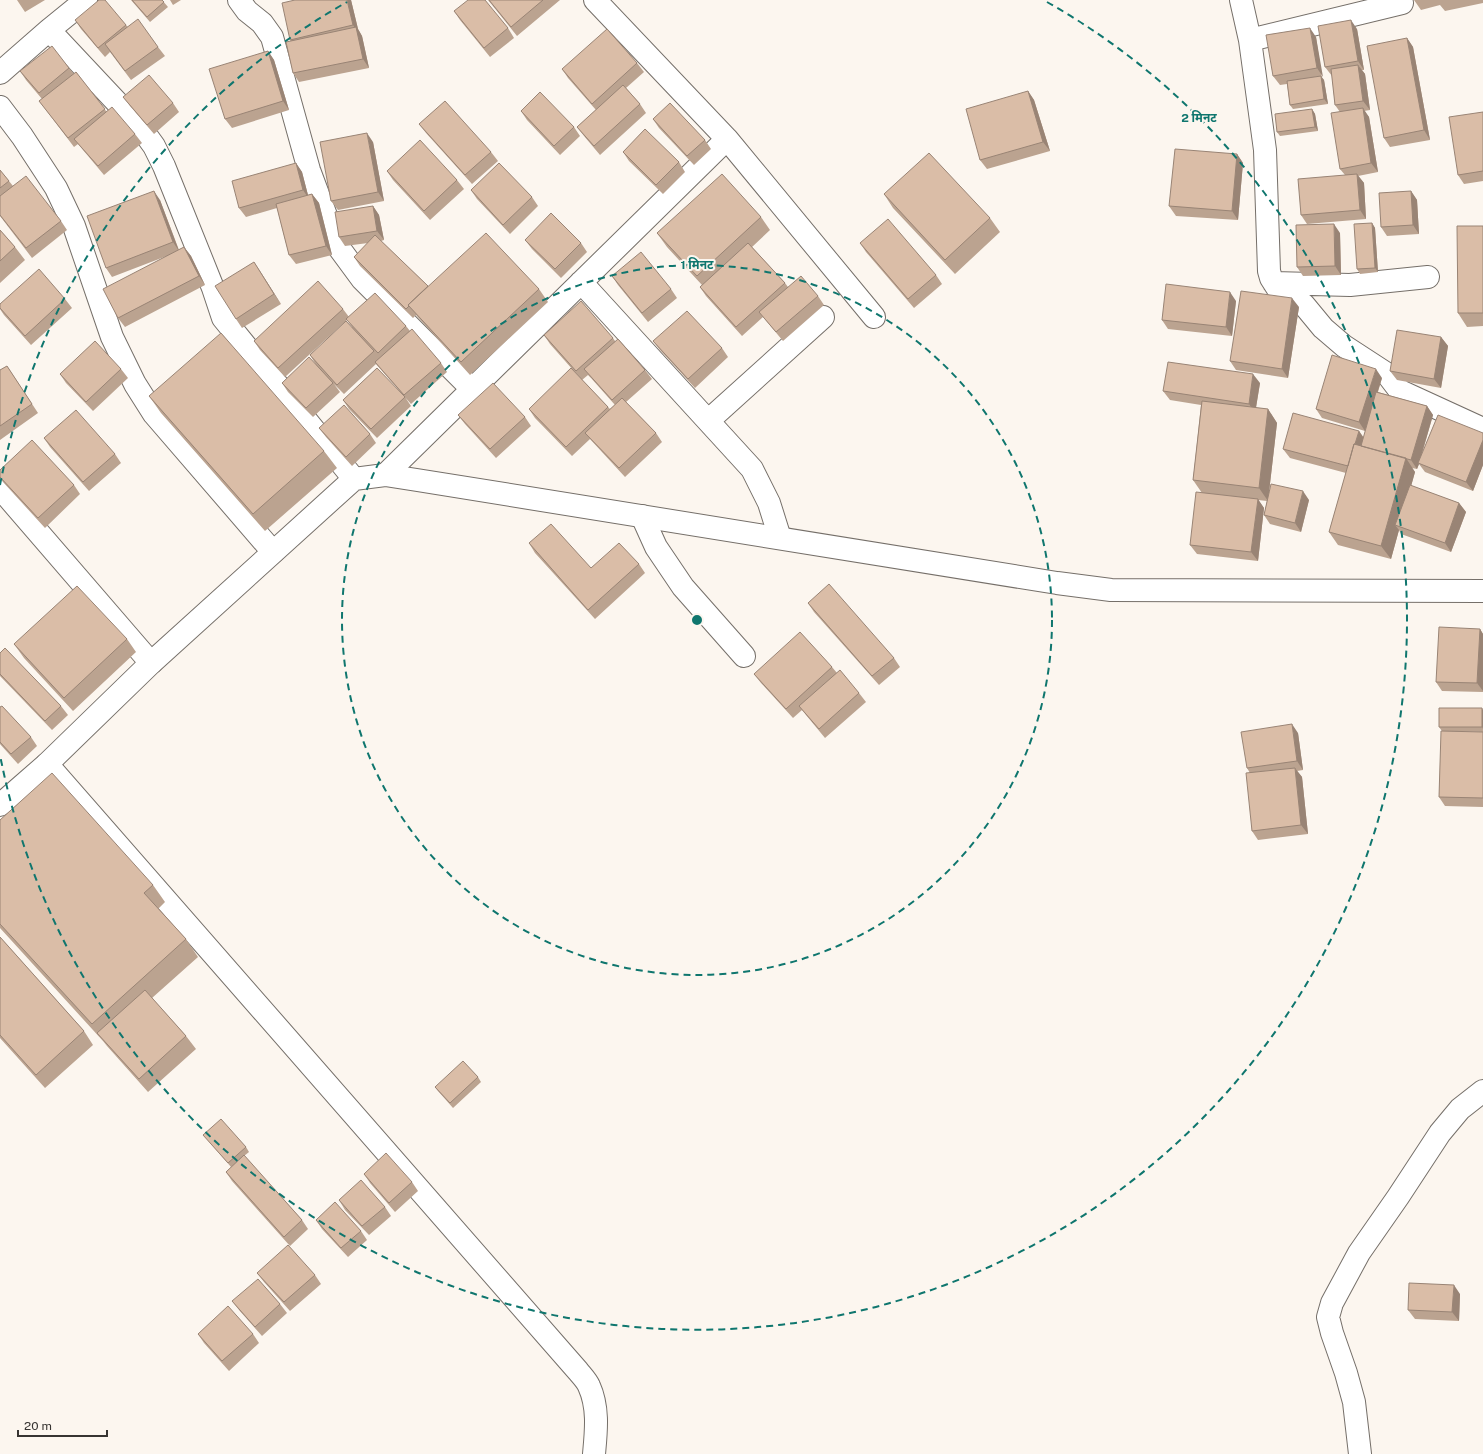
<svg xmlns="http://www.w3.org/2000/svg" width="1483" height="1454" viewBox="0 0 1483 1454" font-family="'Public Sans','Noto Sans Devanagari',sans-serif">
<rect width="100%" height="100%" fill="#fcf6ef"/>
<g fill="none" stroke-linecap="round" stroke-linejoin="round">
<g stroke="#756f69" stroke-width="24">
<path id="minor" d="M239,0L247,11L262,23L272,37L309,170L337,245L362,279L472,389
M595,0L727,139L874,317
M1241,0L1250,40L1265,150L1269,271L1271,278L1278,289L1293,297L1304,305L1323,328L1344,346L1387,374L1400,391L1483,429
M49,30L141,128L154,146L164,166L213,288L223,318L354,479
M1250,40L1402,3
M0,73L49,30L86,0
M0,107L22,136L56,188L74,226L112,337L135,384L154,414L273,552
M581,282L752,469L769,503L780,538
M1274,283L1350,285L1428,277
M709,420L823,317
M385,475L727,139
M0,488L151,663
M642,516L656,547L683,587L744,656
M47,764L578,1371C582,1376 587,1381 589,1386C599,1408 596,1432 594,1454
M1360,1454L1354,1402L1346,1373L1332,1333L1328,1317L1332,1303L1359,1253L1398,1197L1440,1133L1460,1109L1483,1091"/>
</g>
<g stroke="#756f69" stroke-width="24">
<path id="tertiary" d="M0,805L47,764L151,663L354,479L385,475L417,480L1057,583L1111,590L1483,591"/>
</g>
<use href="#minor" stroke="#fff" stroke-width="22"/>
<use href="#tertiary" stroke="#fff" stroke-width="22"/>
</g>
<path fill="#bba390" fill-rule="evenodd" d="M17,0H45L25,12Z
M131,0H162L168,7L150,22Z
M170,0H181L173,5Z
M351,0L358,29L362,36L369,68L299,82L293,73L291,41L290,40Z
M488,0H560L517,36Z
M1414,0H1483V3L1445,11L1440,5L1421,10Z
M454,11L508,28L514,38L490,57L460,20Z
M75,20L126,25L128,27L158,47L165,56L131,80L110,52L105,57L81,29Z
M1357,29L1364,70H1362L1365,74L1370,110L1364,111L1369,117L1378,172L1358,176L1364,183L1366,219L1307,224L1301,215L1345,175L1340,169V112L1335,105L1332,76L1325,67Z
M1316,37L1322,78L1324,80L1328,104L1293,109L1290,105L1287,84L1280,85L1273,76Z
M1407,38L1413,47L1430,140L1390,147L1384,138Z
M268,51L274,60L289,110L232,128L225,119Z
M637,63L644,72L626,88L640,104L646,113L600,155L584,136L577,127L596,110L568,78L562,69Z
M69,68L74,74L76,72L106,111L135,134L142,143L104,175L78,144L74,147L46,110L39,101L42,99L26,80L20,71Z
M1028,91L1034,100L1050,151L987,169L980,160Z
M123,97L173,103L179,112L154,134L130,106Z
M1312,109L1315,114L1318,131L1280,136L1277,132Z
M521,111L574,127L580,136L560,155L527,120Z
M1483,112V181L1464,184L1458,175Z
M653,119L705,140L711,149L694,165L659,128Z
M419,124L491,152L498,161L472,184L426,133Z
M373,142L384,201L338,210L331,201Z
M623,152L679,162L685,172L663,194L629,161Z
M1237,154L1243,163L1238,220L1176,216L1169,206Z
M296,163L302,172L308,195L312,194L319,203L332,255L296,264L289,255L277,208L246,217L239,208Z
M0,170L13,186L61,221L67,230L32,258L0,216Z
M387,171L457,180L464,189L430,220L393,180Z
M471,190L532,197L538,206L510,234L477,199Z
M1411,191L1417,200L1419,234L1387,236L1381,227Z
M884,194L990,218L1000,232L955,274L893,208Z
M160,200L179,250L184,247L191,256L205,285L125,327L118,318L172,254L112,277L106,268Z
M373,206L379,215L384,240L381,241L428,286L539,289L548,302L470,375L416,315L413,318L360,266L354,257L368,243L345,246L339,237Z
M761,217L770,230L752,247L785,283L788,287L818,296L824,305L783,341L763,317L742,336L706,296L700,287L702,285L667,247L657,233Z
M1372,223L1375,228L1378,272L1360,274L1357,269Z
M1483,226V326L1467,327L1458,313Z
M0,230L15,247L25,260L0,283Z
M1340,233L1341,275L1303,276L1297,267Z
M525,240L581,243L587,252L561,278L532,249Z
M860,243L936,275L942,284L914,308L866,252Z
M254,262L281,304L242,328L236,319Z
M612,276L671,289L677,298L648,322L618,285Z
M65,299L72,308L31,345L4,315L0,309V304Z
M1236,301L1232,336L1168,329L1162,320Z
M1299,307L1288,378L1236,370L1230,361Z
M343,309L349,317L406,326L410,331L441,363L447,372L411,404L382,371L376,364L344,394L334,384L340,392L313,417L288,392L282,383L316,365L310,355L352,327L347,320L285,377L260,350L254,341Z
M544,335L613,338L615,341L645,370L652,379L626,402L656,433L662,442L625,477L590,439L572,456L535,418L529,409L581,379L550,344ZM588,375L591,378L615,405L610,409L582,380Z
M1441,337L1448,346L1441,388L1397,380L1390,371Z
M653,341L722,348L728,357L695,388L660,350Z
M7,366L38,413L0,440V370Z
M121,369L128,378L93,411L66,383L60,374Z
M1382,378L1378,392L1427,406L1433,415L1422,454L1483,433V465L1473,491L1425,472L1419,464L1417,469L1412,468L1415,472L1411,486L1459,503L1466,512L1451,552L1401,534L1399,530L1391,559L1338,545L1329,532L1346,473L1290,458L1283,449L1359,431L1364,438L1367,424L1365,431L1322,418L1316,409Z
M1260,383L1256,408L1268,409L1277,423L1269,492L1309,500L1301,532L1270,524L1264,515L1267,501L1258,500L1264,508L1258,561L1197,554L1190,545L1202,493L1193,480L1201,405L1170,400L1163,391Z
M149,396L324,451L337,468L265,531L161,413Z
M405,397L411,406L377,438L349,409L343,400Z
M458,415L525,417L531,426L496,458L465,424Z
M319,428L370,434L376,443L352,466L326,437Z
M44,438L115,454L121,463L89,491L50,447Z
M0,470L74,485L80,494L45,528L3,482L0,478Z
M529,543L591,568L639,564L645,573L595,619L535,553Z
M808,603L894,658L900,667L879,685L814,612Z
M1480,629L1483,634V692L1442,691L1436,682Z
M127,639L136,652L73,711L24,658L14,644Z
M0,653L61,706L68,715L52,730L0,676Z
M832,667L837,673L859,693L866,702L825,738L806,715L802,710L793,718L761,683L754,674Z
M0,707L31,737L37,746L18,764L0,744Z
M1483,710V732L1448,731L1483,732V807L1445,806L1439,797L1442,731L1439,727Z
M1298,733L1303,770L1297,771L1302,777L1308,834L1258,840L1252,831L1250,773L1247,768Z
M0,820L153,885L165,902L158,909L186,939L198,957L152,998L186,1036L196,1049L148,1092L107,1046L103,1041L0,928Z
M0,937L84,1031L93,1045L45,1088L0,1038Z
M478,1077L481,1082L453,1108L438,1091L435,1087Z
M203,1135L246,1147L249,1152L244,1156L302,1220L308,1229L290,1246L232,1181L226,1172L231,1167L207,1139Z
M364,1174L412,1182L418,1191L395,1212L370,1183Z
M339,1200L385,1207L391,1216L369,1235L345,1210Z
M316,1220L361,1231L367,1240L348,1257L322,1229Z
M257,1273L315,1275L321,1284L290,1311L264,1282Z
M1460,1294L1459,1321L1415,1319L1408,1310Z
M232,1301L280,1304L287,1313L262,1336L239,1310Z
M198,1334H253L259,1343L229,1371L204,1343Z"/>
<path fill="#998475" d="M347,0H351L358,29L362,36L369,68L363,59L357,32L353,25Z
M1351,20L1357,29L1364,70L1358,61Z
M1310,28L1316,37L1323,77L1317,68Z
M1407,38L1413,47L1430,140L1424,130Z
M268,51L274,60L289,110L283,101Z
M1358,65L1365,74L1370,110L1363,101Z
M1321,76L1324,80L1328,104L1324,99Z
M1028,91L1034,100L1050,151L1043,142Z
M1363,108L1369,117L1378,172L1371,163Z
M1312,109L1315,114L1318,131L1315,127Z
M367,133L373,142L384,201L378,192Z
M1237,154L1243,163L1238,220L1232,211Z
M296,163L302,172L309,199L303,190Z
M1357,174L1364,183L1366,219L1360,210Z
M154,191L160,200L179,251L173,242Z
M1411,191L1417,200L1419,234L1413,225Z
M312,194L319,203L332,255L326,246Z
M373,206L379,215L384,240L377,231Z
M1372,223L1375,228L1378,272L1375,268Z
M1334,224L1340,233L1341,275L1335,266Z
M184,247L191,256L205,285L199,276Z
M254,262L260,271L281,304L274,294Z
M1230,292L1236,301L1232,336L1226,327Z
M1292,298L1299,307L1288,378L1282,369Z
M1441,337L1448,346L1441,388L1434,379Z
M1376,369L1382,378L1365,431L1359,422Z
M1253,374L1260,383L1255,413L1249,404Z
M1427,406L1433,415L1419,463H1418L1419,464L1417,469L1411,460Z
M1268,409L1277,423L1268,501L1259,488Z
M1359,431L1365,440L1349,466Z
M1483,440V465L1473,491L1466,482Z
M1406,458L1415,472L1400,526L1395,525L1399,530L1391,559L1381,546Z
M1303,491L1309,500L1301,532L1295,523Z
M1258,499L1264,508L1258,561L1251,552Z
M1459,503L1466,512L1451,552L1445,543Z
M1480,629L1483,634V691L1477,683Z
M1482,708L1483,710V729L1482,727Z
M1292,724L1298,733L1303,770L1297,761Z
M1295,768L1302,777L1308,834L1301,825Z
M1454,1285L1460,1294L1459,1321L1452,1312Z"/>
<path fill="#dabda7" stroke="#998475" d="M99,0H105L126,25L98,48L75,20Z
M132,0H162L164,2L147,17Z
M295,0H347L353,25L290,40L282,3Z
M468,0H485L508,28L484,48L454,11Z
M489,0H543L511,27Z
M138,19L158,47L125,71L105,44Z
M1351,20L1358,61L1325,67L1318,26Z
M356,27L363,59L293,73L286,42Z
M1310,28L1317,68L1273,76L1266,35Z
M607,29L637,63L592,104L562,69Z
M1407,38L1424,130L1384,138L1367,46Z
M52,46L69,68L39,93L20,71Z
M268,51L283,101L225,119L209,69Z
M1358,65L1363,101L1335,105L1331,69Z
M76,72L105,109L68,138L39,101Z
M149,75L173,103L147,125L123,97Z
M1321,76L1324,99L1290,105L1287,81Z
M623,85L640,104L594,146L577,127Z
M1028,91L1043,142L980,160L966,109Z
M540,92L574,127L554,146L521,111Z
M445,101L491,152L465,175L419,124Z
M670,103L705,140L687,156L653,119Z
M112,107L135,134L98,166L74,139Z
M1363,108L1371,163L1340,169L1331,113Z
M1312,109L1315,127L1277,132L1275,114Z
M1483,112V171L1458,175L1449,117Z
M645,129L679,162L656,185L623,152Z
M367,133L378,192L331,201L320,142Z
M420,140L457,180L424,211L387,171Z
M1175,149L1237,154L1232,211L1169,206Z
M929,153L990,218L945,260L884,194Z
M296,163L303,190L239,208L232,181Z
M499,163L532,197L503,225L471,190Z
M0,170L9,181L0,188Z
M722,174L761,217L697,276L657,233Z
M1357,174L1360,210L1301,215L1298,179Z
M26,176L61,221L26,248L0,215V196Z
M154,191L173,242L106,268L87,216Z
M1411,191L1413,225L1381,227L1379,193Z
M312,194L326,246L289,255L276,204Z
M373,206L377,231L339,237L335,212Z
M551,213L581,243L555,269L525,240Z
M888,219L936,275L908,299L860,243Z
M1372,223L1375,268L1357,269L1354,224Z
M1334,224L1335,266L1297,267L1296,225Z
M1457,226H1483V313H1458Z
M0,230L15,247L0,261Z
M486,233L539,289L461,362L408,305Z
M375,235L428,286L408,305L409,306L406,309L354,257Z
M748,243L785,283L736,327L700,287Z
M184,247L199,276L118,318L103,289Z
M641,252L671,289L642,313L612,276Z
M254,262L274,294L236,319L215,286Z
M39,269L65,299L25,336L0,308V304Z
M801,276L818,296L776,332L759,312Z
M318,281L343,309L278,368L254,341Z
M1166,284L1230,292L1226,327L1162,320Z
M1241,291L1292,298L1282,369L1230,361Z
M375,293L406,326L378,353L346,319Z
M581,301L613,338L576,371L544,335Z
M687,311L722,348L688,379L653,341Z
M346,321L374,351L337,385L310,355Z
M412,329L441,363L404,395L375,362Z
M1397,330L1441,337L1434,379L1390,371Z
M221,333L324,451L253,514L149,396Z
M618,339L645,370L612,400L584,369Z
M95,341L121,369L86,402L60,374Z
M1332,355L1376,369L1359,422L1316,409Z
M309,357L333,383L306,408L282,383Z
M1168,362L1253,374L1249,404L1163,391Z
M7,366L32,404L0,426V370Z
M377,368L405,397L371,429L343,400Z
M571,368L608,407L566,447L529,409Z
M493,383L525,417L490,449L458,415Z
M1376,392L1427,406L1411,460L1361,446Z
M622,398L656,433L619,468L585,433Z
M1202,401L1268,409L1259,488L1193,480Z
M344,405L370,434L346,457L319,428Z
M76,410L115,454L83,482L44,438Z
M1293,413L1359,431L1355,444H1354L1348,466L1283,449Z
M1438,415L1483,433V440L1466,482L1418,463Z
M32,440L74,485L38,518L0,477V470Z
M1354,444L1406,458L1381,546L1329,532Z
M1271,484L1303,491L1295,523L1264,515Z
M1410,485L1459,503L1445,543L1395,525Z
M1196,492L1258,499L1251,552L1190,545Z
M551,524L591,568L619,543L639,564L588,610L529,543Z
M829,584L894,658L872,676L808,603Z
M77,586L127,639L64,698L14,644Z
M1439,627L1480,629L1477,683L1436,682Z
M800,632L832,667L786,709L754,674Z
M5,648L61,706L45,721L0,674V653Z
M840,670L859,693L819,729L799,706Z
M2,706L31,737L11,754L0,742V707Z
M1439,708H1482V727H1439Z
M1292,724L1297,761L1247,768L1241,732Z
M1441,731L1483,732V798L1439,797Z
M1295,768L1301,825L1252,831L1246,773Z
M52,773L153,885L144,893L186,939L92,1024L0,924V820Z
M0,937L84,1031L36,1075L0,1035Z
M145,990L186,1036L139,1079L97,1033Z
M463,1061L478,1077L450,1103L435,1087Z
M221,1119L246,1147L228,1163L203,1135Z
M386,1153L412,1182L389,1203L364,1174Z
M244,1155L302,1220L284,1237L226,1172Z
M361,1180L385,1207L362,1226L339,1200Z
M335,1202L361,1231L341,1248L316,1220Z
M288,1245L315,1275L284,1302L257,1273Z
M258,1279L280,1304L255,1327L232,1301Z
M1409,1283L1454,1285L1452,1312L1408,1310Z
M228,1306L253,1334L222,1361L198,1334Z"/>
<g fill="none" stroke="#0f766e" stroke-width="2" stroke-dasharray="7 5">
<circle cx="697" cy="620" r="355"/>
<path d="M0 485A710 710 0 0 1 347 2M1047 2A710 710 0 1 1 0 755"/>
</g>
<circle cx="697" cy="620" r="6" fill="#0f766e" stroke="#fcf6ef" stroke-width="2"/>
<g font-size="12" text-anchor="middle" font-weight="bold" fill="#0f766e" stroke="#fcf6ef" stroke-width="4" stroke-linejoin="round" paint-order="stroke">
<text x="1199" y="122">2 मिनट</text>
<text x="697" y="269">1 मिनट</text>
</g>
<path d="M18 1430v6h89v-6" fill="none" stroke="#373432" stroke-width="2"/>
<text x="24" y="1430" font-size="12" fill="#373432" stroke="#fcf6ef" stroke-width="3" paint-order="stroke">20 m</text>
</svg>
